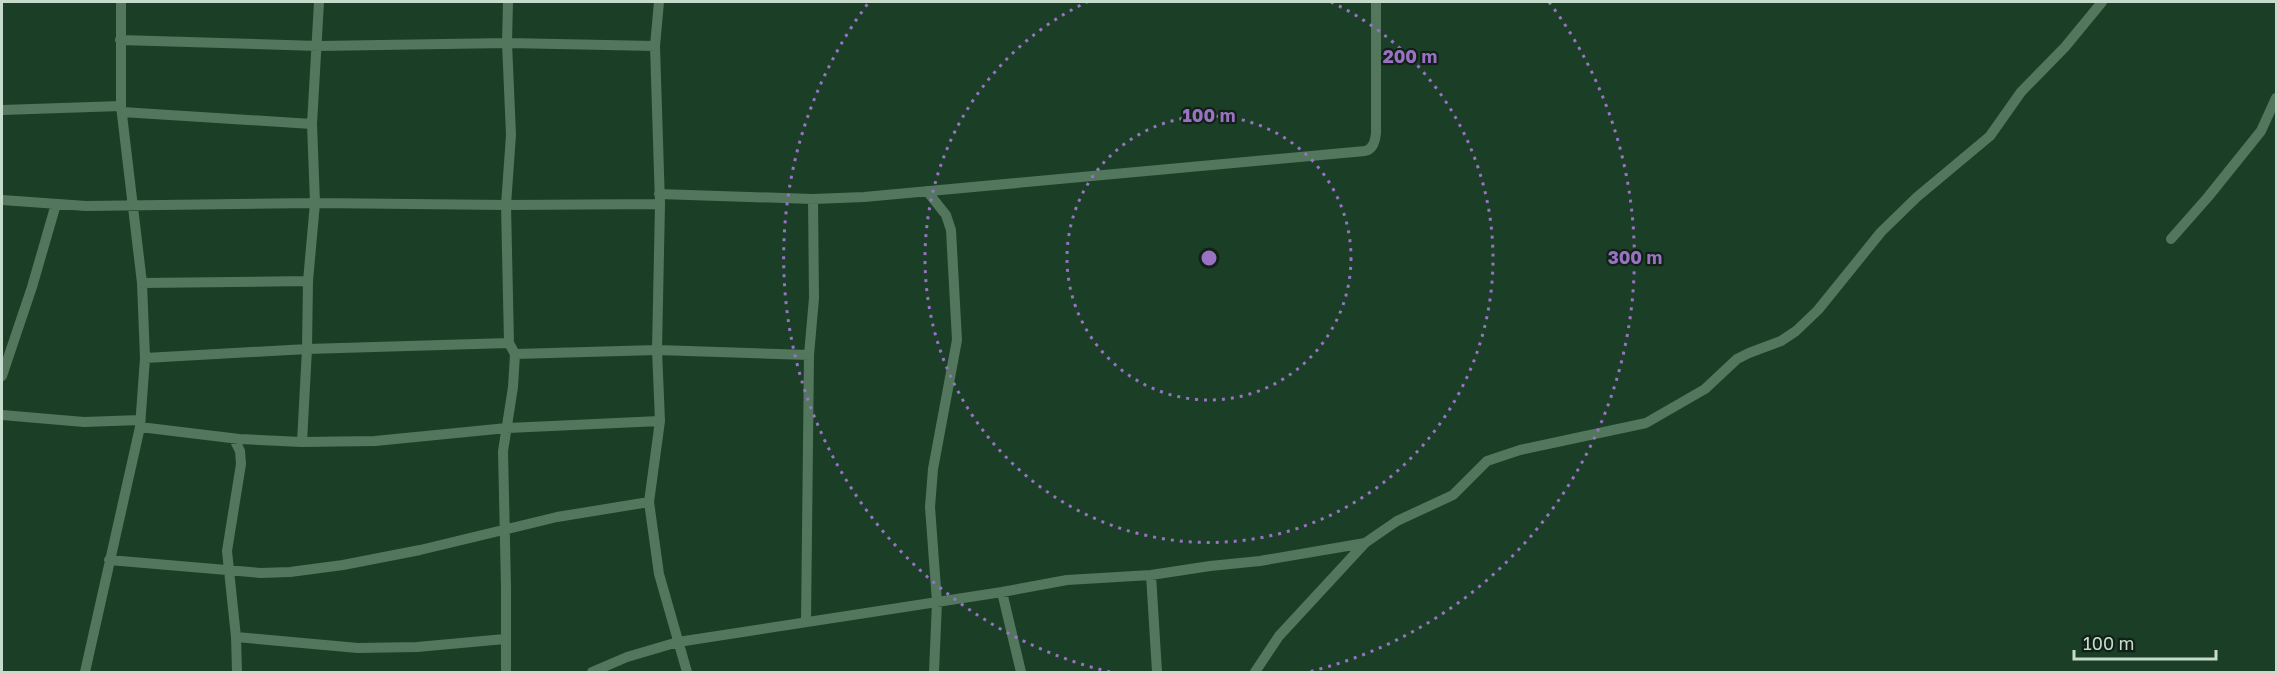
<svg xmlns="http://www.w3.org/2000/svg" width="2278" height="674" viewBox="0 0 2278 674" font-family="'Golos Text',sans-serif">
<rect width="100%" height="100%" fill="#1b3e27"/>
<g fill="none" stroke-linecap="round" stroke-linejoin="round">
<path stroke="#52775d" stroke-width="10" d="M659,2L655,46L660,204L657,350L660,421L649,502L659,574L687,672
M120,40L318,46L507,43L655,46
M2,110L121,106
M122,112L312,124
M927,191L946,215L951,230L957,340L933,469L930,507L937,602L934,672
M659,194L813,199L864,197L1365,151C1373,149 1375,142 1376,133V2
M2,200L86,206L315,203L506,205L660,204
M2171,239L2208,197L2261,131L2276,98
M142,283L308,281
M515,354L657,350L809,355
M145,358L307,349L509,343
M2,376L32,287L56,204
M2,415L84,422L140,420
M140,427L239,439L302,442L375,441L507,428L660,421
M234,439L240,451L241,464L227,551L236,637L237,672
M302,442L307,349L308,281L315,203L312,124L319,2
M109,560L261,573L290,572L343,565L420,550L557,517L649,502
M1151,575L1157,672
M1002,592L1021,672
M806,622L809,355L814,298L813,199
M236,637L358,648L417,647L505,639
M85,672L140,427L145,358L142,283L121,106V2
M506,672V587L503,451L513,387L515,354L509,343L506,205L511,135L507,43L508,2
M592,672L627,657L678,642L1002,592L1067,580L1151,575L1210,566L1260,561L1365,543
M1255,672L1279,636L1365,543L1397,521L1453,495L1487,461L1520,450L1646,423L1705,389L1737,359L1749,353L1781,341L1796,331L1818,310L1881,232L1917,197L1990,136L2021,92L2065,47L2102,2"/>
</g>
<g fill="none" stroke="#9972c4" stroke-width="3" stroke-dasharray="3 6">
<circle cx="1209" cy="258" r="142"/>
<path d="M1331 2A284 284 0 1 1 1087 2"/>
<path d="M1110 672A426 426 0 0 1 869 2M1549 2A426 426 0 0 1 1308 672"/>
</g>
<circle cx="1209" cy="258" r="9" fill="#9972c4" stroke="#122117" stroke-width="3"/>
<g font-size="18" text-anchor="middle" font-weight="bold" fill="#9972c4" stroke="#122117" stroke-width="4.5" stroke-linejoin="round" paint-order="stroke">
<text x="1410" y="63">200 m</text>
<text x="1209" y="122">100 m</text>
<text x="1635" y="264">300 m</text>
</g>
<rect width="2278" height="674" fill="none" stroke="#c7dbcc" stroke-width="6"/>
<path d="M2074 650v9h142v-9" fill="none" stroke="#c7dbcc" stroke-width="3"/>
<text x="2083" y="650" font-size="18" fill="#c7dbcc" stroke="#122117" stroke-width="4.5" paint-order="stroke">100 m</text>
</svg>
